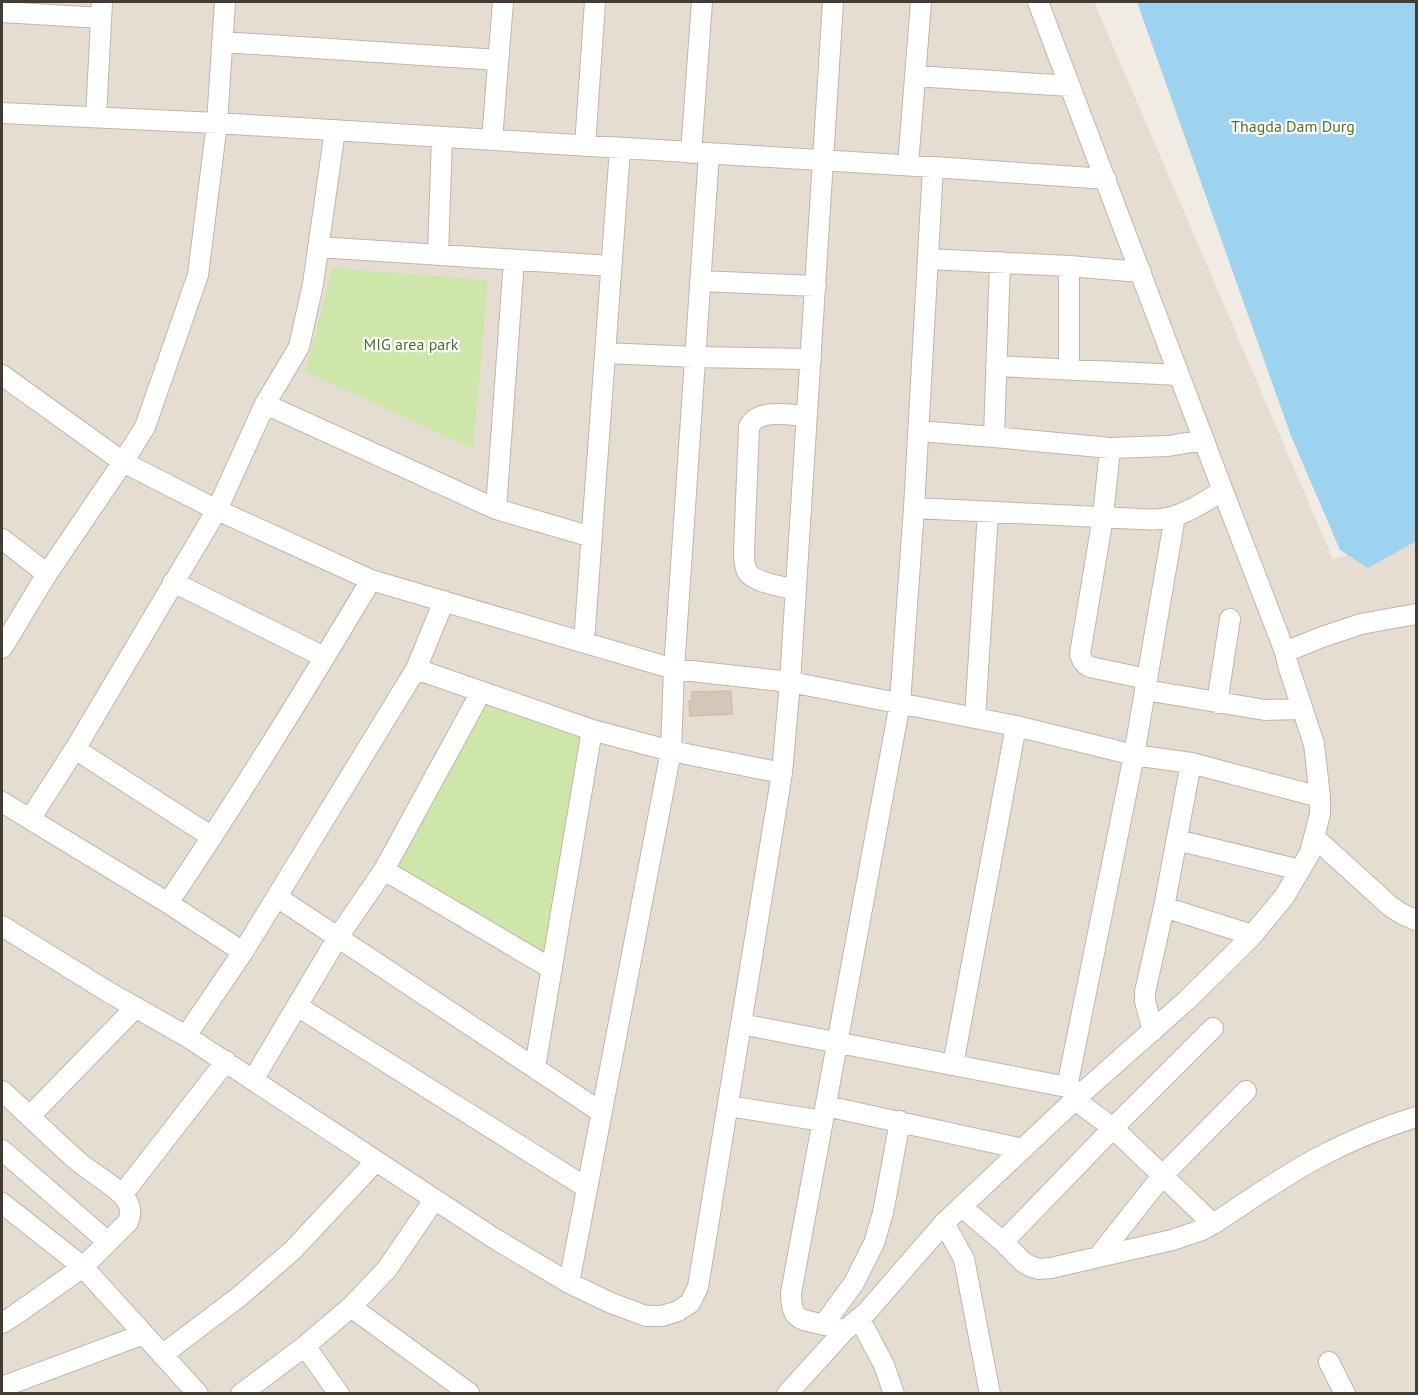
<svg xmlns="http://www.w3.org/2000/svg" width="1418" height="1395" viewBox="0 0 1418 1395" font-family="'PT Sans',sans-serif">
<rect width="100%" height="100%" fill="#f1ece3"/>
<path fill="#e5ddd1" d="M2,2H1094L1333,559L1416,537V1393L2,1394Z"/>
<path fill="#cfe6ab" d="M332,268L488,280L473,449L306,372Z
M481,692L592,730L552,969L384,870Z"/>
<path fill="#9dd3ef" d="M1137,2H1416V541L1368,568L1340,550L1291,436Z"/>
<path fill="#d3c7b8" stroke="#cebeab" stroke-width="1.5" d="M731,691L732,714L690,716L689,701H692V692Z"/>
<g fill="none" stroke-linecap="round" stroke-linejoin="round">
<g stroke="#c0b6a8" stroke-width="22">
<path id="minor" d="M2,12L101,18
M223,42L498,60
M915,76L1070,86
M2,113L217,123L933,167L1106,179
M96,117L102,2
M492,140L503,2
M585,146L595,2
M691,153L702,2
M908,165L921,2
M318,247L611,266
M438,255L442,137
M928,259L1069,266L1141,272
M1069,266V369
M700,281L816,286
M605,353L695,357L811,359
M996,366L1179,375
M2,375L123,462L217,510L371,580L674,669L790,682L975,718L1016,726L1134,755L1191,763L1320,797
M265,404L496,509L592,537
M918,431L994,437L1110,448L1168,446L1204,440
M994,437L1000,262
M1110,448L1103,517L1080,654C1082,661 1084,664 1090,667L1147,679
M914,508L1140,519C1147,519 1154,520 1160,519C1183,517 1203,502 1223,491
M496,509L514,260
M2,539L47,574
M173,582L324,657
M796,590C784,587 752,582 747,571C744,565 744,558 744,552L749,427C757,408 790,415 807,416
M584,642L620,149
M2,648L47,574L123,462L145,427L198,275L217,123L225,2
M1285,652L1322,637L1361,624L1416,614
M416,669L444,601
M1145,690L1265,710L1302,709
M1217,703L1230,619
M975,718L988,512
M75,749L212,837
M2,802L168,903L243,952
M30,819L75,749L217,510L265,404L299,347L313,284L335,130
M1314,837L1390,906L1402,914L1416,920
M1177,840L1300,870
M384,870L552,969
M277,897L601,1112
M168,903C239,798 306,689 371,580
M1164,907L1252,935
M2,926L110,993L186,1036L492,1237L569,1283L611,1303L646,1316H662L678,1311L690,1303L698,1287L782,773L790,682L833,2
M297,1006L587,1188
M741,1024L1067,1087L1079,1092
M1153,1031L1145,1001V992L1164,907L1191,763
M186,1036L243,952L416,669L592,730L671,751L782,773
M953,1065L1016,726
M535,1067L592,730
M253,1080L338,937L384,870L481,692
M1067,1087L1134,755L1175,516
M2,1091C28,1114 53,1140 80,1163C93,1174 118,1187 127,1201C131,1208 131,1215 128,1222L83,1267L12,1317L2,1323
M1075,1100L1113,1128L1213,1224
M728,1106L823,1121
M826,1106L1023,1149
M30,1116L136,1007
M2,1150L108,1242
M122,1195L226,1061
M2,1203L83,1267L198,1394
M962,1207L1003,1242L1023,1262L1030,1266L1039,1269L1051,1268L1172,1240L1202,1230L1213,1224C1249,1201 1284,1175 1323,1155C1352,1140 1384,1127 1416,1117
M944,1223L964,1259L990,1394
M1003,1242L1113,1128L1213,1028
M1098,1257L1162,1176L1246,1091
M569,1283L671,751L674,669L709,154
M351,1307L469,1393
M859,1318L884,1365L894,1394
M824,1324L854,1283L874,1243L883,1213L900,1121
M845,1330C838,1328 832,1326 825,1325C801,1319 791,1322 791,1293L900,703L914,508L933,167
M305,1346L339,1394
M162,1355L240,1296L293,1250L376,1161
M1329,1362L1345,1394
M2,1387L144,1334
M241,1394L305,1346L351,1307L387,1269L434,1200
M787,1394L845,1330L866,1313L944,1223L1082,1093L1187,1000L1250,938L1284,897L1310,853L1320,814V797L1314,744L1288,665L1285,652L1223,491L1038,2"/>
</g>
<use href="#minor" stroke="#fff" stroke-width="20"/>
</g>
<g text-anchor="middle" stroke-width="4.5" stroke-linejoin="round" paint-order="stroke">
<g font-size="16" fill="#497427" stroke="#fff">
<text x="1293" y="132">Thagda Dam Durg</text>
<text x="411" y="350">MIG area park</text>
</g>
</g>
<rect width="1418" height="1395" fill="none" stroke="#433c33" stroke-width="6"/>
</svg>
